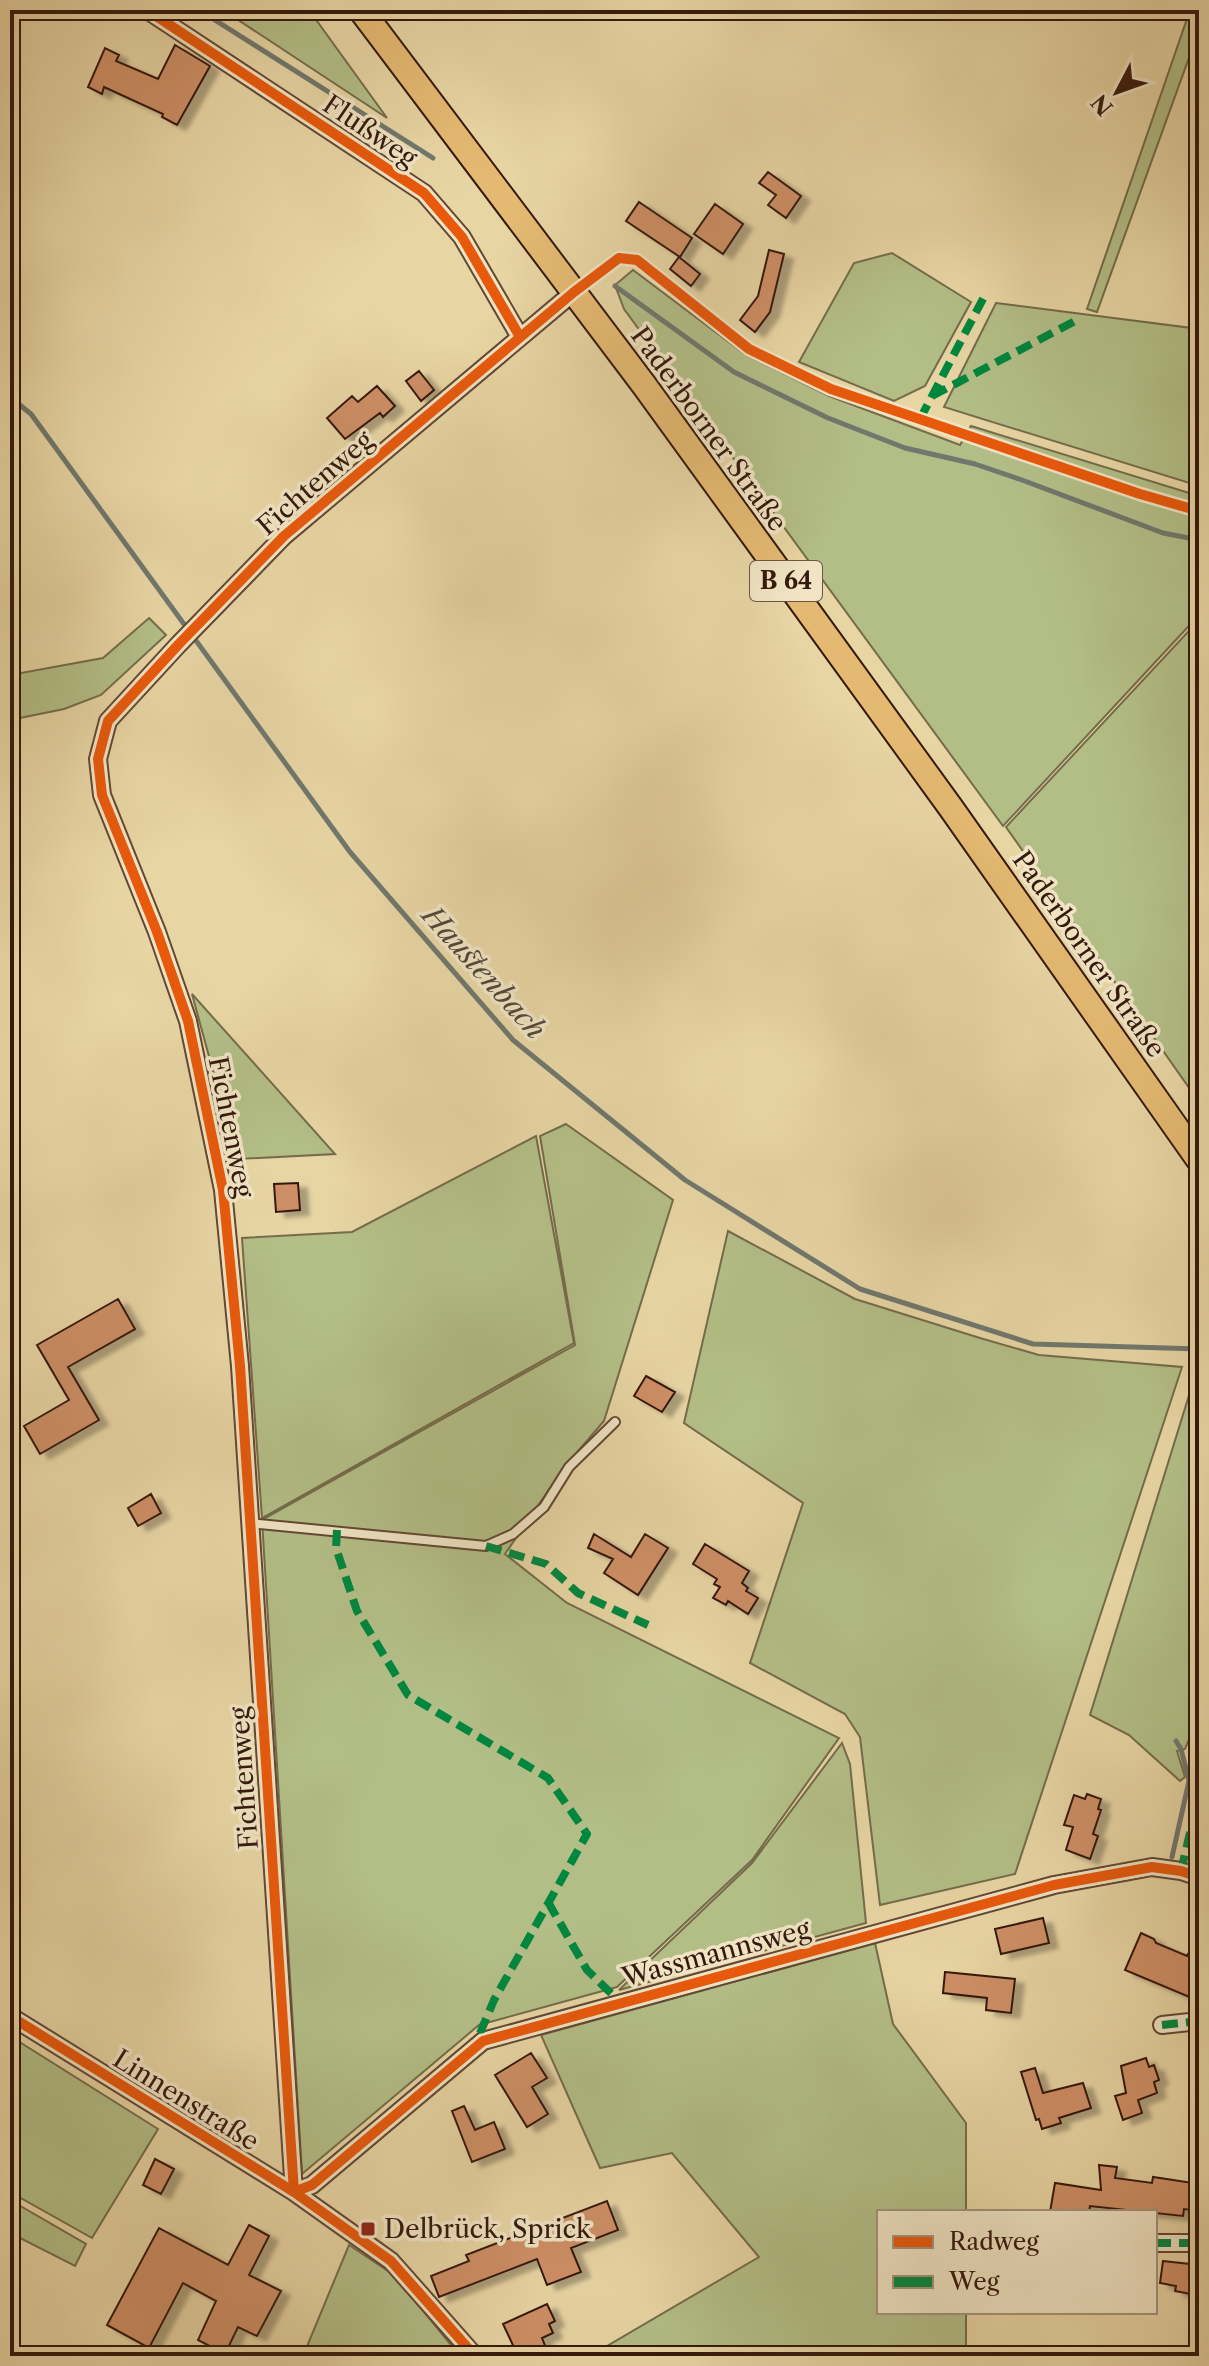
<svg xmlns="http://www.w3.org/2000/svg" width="1209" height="2366" viewBox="0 0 1209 2366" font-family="'Libre Caslon Text',serif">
<defs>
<filter id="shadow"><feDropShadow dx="9" dy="5" stdDeviation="2" flood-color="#0004"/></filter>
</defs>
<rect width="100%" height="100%" fill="#e8d5a4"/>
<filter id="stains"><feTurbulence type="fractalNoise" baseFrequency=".0025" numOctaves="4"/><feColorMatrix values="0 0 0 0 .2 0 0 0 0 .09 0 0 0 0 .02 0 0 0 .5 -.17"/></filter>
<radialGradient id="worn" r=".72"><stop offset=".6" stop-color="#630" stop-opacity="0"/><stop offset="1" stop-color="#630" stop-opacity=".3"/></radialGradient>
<path fill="#b3be87" stroke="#746c4a" stroke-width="2" d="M223,10H309L387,118Z
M1190,10H1199V30L1097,312L1087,309Z
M892,253L971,302L925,386L894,401L799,362L854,263Z
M633,270L746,355L829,396L960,445L971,426L1199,496V615L1003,826L624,309L615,285Z
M996,303L1199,329V486L944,407Z
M149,618L166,635L101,695L64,709L10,720V675L103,658Z
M1199,620V1102L1006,827Z
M192,994L335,1154L237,1159Z
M566,1124L673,1200L604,1421L565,1466L505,1554L567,1603L839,1738L752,1860L617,1987L479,2025L302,2174L262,1520L575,1345L540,1136Z
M536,1136L574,1343L262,1518L242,1238L352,1232Z
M728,1231L855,1299L980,1338L1039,1355L1182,1367L1015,1874L880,1905L860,1737L845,1714L750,1663L803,1503L684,1423Z
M1199,1363V1714L1185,1749L1177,1751L1185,1777L1180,1781L1129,1735L1090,1715Z
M842,1743L850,1764L866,1923L619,1990L752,1863Z
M875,1943L893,2024L966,2123V2212H879V2312H966V2356H590L759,2257L672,2153L600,2168L541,2035Z
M10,2036L158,2129L92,2238L10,2192Z
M10,2200L86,2244L75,2266L10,2233Z
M349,2245L394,2275L460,2356H303Z"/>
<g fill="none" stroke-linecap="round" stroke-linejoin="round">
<path stroke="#70786d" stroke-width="5" d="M199,10L433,158
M615,286L734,372L828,418L905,448L975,464L1022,480L1163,533L1199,540
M10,397L31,414L350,852L513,1040L685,1180L860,1289L1033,1344L1199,1349
M1172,1857L1189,1781L1181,1749L1176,1741"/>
</g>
<path fill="#ce8f66" stroke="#35190d" stroke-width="2" filter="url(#shadow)" d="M175,45L210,66L177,125L162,117L163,114L104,87L102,94L88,87L105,48L119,55L116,61L158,79Z
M768,172L801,196L786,218L768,205L776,195L759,183Z
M639,202L692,238L680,257L626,221Z
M715,204L743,224L723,254L694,234Z
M769,250L784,254L770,312L755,332L740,320L758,296Z
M679,257L700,274L691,286L670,269Z
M419,371L434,390L421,401L406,381Z
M377,386L395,406L383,417L380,413L345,439L327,418L352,396L358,402Z
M298,1183L300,1210L276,1212L274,1184Z
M118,1299L135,1329L68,1367L99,1420L40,1454L24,1426L69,1400L37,1345Z
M646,1376L675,1392L662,1412L634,1396Z
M151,1494L161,1513L138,1526L128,1508Z
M594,1534L631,1557L645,1534L668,1548L638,1595L604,1573L613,1559L588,1548Z
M705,1544L749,1571L742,1583L748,1588L746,1591L758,1598L748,1614L728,1601L726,1605L713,1598L720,1587L714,1584L717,1579L693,1564Z
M1087,1794L1101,1799L1098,1809L1101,1810L1093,1834L1098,1836L1090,1859L1066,1850L1073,1827L1064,1825L1074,1795L1085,1799Z
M1043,1918L1049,1943L1001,1954L995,1929Z
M1141,1933L1154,1939L1156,1943L1187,1956L1188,1954L1199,1958V2001L1125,1970Z
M945,1972L1015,1979L1011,2013L986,2010L987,1998L943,1993Z
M531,2053L547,2078L532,2087L548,2114L527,2127L495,2075Z
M1146,2058L1149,2067L1154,2065L1159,2080L1154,2082L1157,2093L1138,2100L1142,2113L1123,2120L1115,2096L1126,2093L1121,2066Z
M1035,2068L1043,2093L1083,2083L1091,2108L1059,2118L1061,2123L1042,2129L1039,2119L1036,2120L1021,2072Z
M464,2106L475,2130L494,2122L505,2149L472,2162L452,2111Z
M155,2159L174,2169L161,2194L143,2185Z
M1099,2165L1117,2167L1115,2178L1152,2183L1153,2177L1193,2183V2186L1199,2187V2211L1184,2209L1183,2216L1090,2206L1089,2212H1050L1055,2183L1101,2190Z
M607,2201L618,2230L571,2248L581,2272L547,2285L537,2259L439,2297L431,2276L469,2261L466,2255Z
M249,2225L269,2236L249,2275L281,2291L257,2336L238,2327L225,2354L198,2340L216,2301L183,2283L149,2348L107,2325L159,2228L228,2265Z
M1163,2261L1199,2265V2292H1196V2295L1175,2291L1176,2286L1160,2283Z
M547,2304L555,2321L549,2324L553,2333L542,2338L546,2348L529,2356H518L503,2324Z"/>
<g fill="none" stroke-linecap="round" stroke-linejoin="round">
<g stroke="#624833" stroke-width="12">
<path id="lane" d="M576,290L619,258L637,260L749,349
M249,1523L486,1546L513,1534L544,1507L569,1467L615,1422"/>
</g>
<g stroke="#624833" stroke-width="20">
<path id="street" d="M147,10L424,193L462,237L520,337
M10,2016L294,2192L391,2261L475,2356
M1162,2025L1199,2021
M294,2192L240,1366L223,1190L188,1021L157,932L102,795L98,759L108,721L178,645L284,536L574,292
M294,2192L312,2185L483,2041L1054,1885L1152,1867L1181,1871L1199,1877
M1155,2243H1199"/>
</g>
<g stroke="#35190d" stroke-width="28">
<path id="primary" d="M361,10L644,385L951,808L1199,1160"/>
</g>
<use href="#lane" stroke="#f0e4c4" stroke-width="8"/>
<use href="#street" stroke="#f0e4c4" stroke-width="16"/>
<use href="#primary" stroke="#e4ba72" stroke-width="24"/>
<path stroke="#00873e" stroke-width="8" stroke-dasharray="16 8" stroke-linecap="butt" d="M932,396L1075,321
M920,419L985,295
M337,1530L336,1548L357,1611L408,1695L548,1778L587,1834L494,2000L475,2045
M486,1546L546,1564L578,1593L648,1625
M1181,1871L1199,1794
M548,1902L587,1970L620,2002
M1162,2025L1199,2021
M1155,2243H1199"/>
<g stroke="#f0e4c4" stroke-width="15">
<path id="cycleway" d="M147,10L424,193L462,237L520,337
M10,2016L294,2192L391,2261L475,2356
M294,2192L240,1366L223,1190L188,1021L157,932L102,795L98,759L108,721L178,645L284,536L574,292L619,258L637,260L749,349L831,389L1140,494L1199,511
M294,2192L312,2185L483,2041L1054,1885L1152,1867L1181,1871L1199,1877"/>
</g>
<use href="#cycleway" stroke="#e8590c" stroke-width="10"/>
</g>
<rect fill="#8f2418" stroke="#f0e4c4" stroke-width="3" x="360" y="2221" width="16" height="16" rx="4"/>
<g text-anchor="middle" stroke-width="7" stroke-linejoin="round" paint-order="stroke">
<rect fill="#f0e4c4" stroke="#6d5644" stroke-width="2" x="750" y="561" width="72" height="40" rx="6"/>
<g font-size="24" font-weight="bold" fill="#35190d">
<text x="786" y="589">B 64</text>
</g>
<g font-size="26" fill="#35190d" stroke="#f0e4c4">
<text transform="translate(370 131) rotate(34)" y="9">Flußweg</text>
<text transform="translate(709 429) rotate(54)" y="9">Paderborner Straße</text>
<text transform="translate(315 483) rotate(-41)" y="9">Fichtenweg</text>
<text transform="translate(1089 954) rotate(55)" y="9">Paderborner Straße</text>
<text transform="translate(231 1127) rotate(79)" y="9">Fichtenweg</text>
<text transform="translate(244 1778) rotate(-94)" y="9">Fichtenweg</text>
<text transform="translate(716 1953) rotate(-15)" y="9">Wassmannsweg</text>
<text transform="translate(186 2100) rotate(32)" y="9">Linnenstraße</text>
</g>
<g font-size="26" fill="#35190d" stroke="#f0e4c4" text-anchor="start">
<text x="384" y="2238">Delbrück, Sprick</text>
</g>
<g font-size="28" font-style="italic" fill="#53493d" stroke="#f0e4c4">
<text transform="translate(484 972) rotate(48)" y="10">Haustenbach</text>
</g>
</g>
<rect width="1209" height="2366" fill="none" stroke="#e8d5a4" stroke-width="40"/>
<rect x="12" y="12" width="1185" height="2342" fill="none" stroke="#35190d" stroke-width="4"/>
<rect x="20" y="20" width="1169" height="2326" fill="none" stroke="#35190d" stroke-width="2"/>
<rect x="877" y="2210" width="280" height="104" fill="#f0e4c4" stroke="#a5937b" stroke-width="2"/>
<rect x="893" y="2236" width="40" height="12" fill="#e8590c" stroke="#a5937b" stroke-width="2"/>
<text x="949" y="2250" font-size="24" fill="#35190d">Radweg</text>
<rect x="893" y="2276" width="40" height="12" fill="#00873e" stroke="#a5937b" stroke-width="2"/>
<text x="949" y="2290" font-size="24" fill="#35190d">Weg</text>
<g transform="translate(1117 92) rotate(229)" stroke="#f0e4c4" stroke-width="6" paint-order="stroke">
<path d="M0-6L14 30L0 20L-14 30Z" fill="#35190d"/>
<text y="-12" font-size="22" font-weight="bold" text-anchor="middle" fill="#35190d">N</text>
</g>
<rect width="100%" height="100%" filter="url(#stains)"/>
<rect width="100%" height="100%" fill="url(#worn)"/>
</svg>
